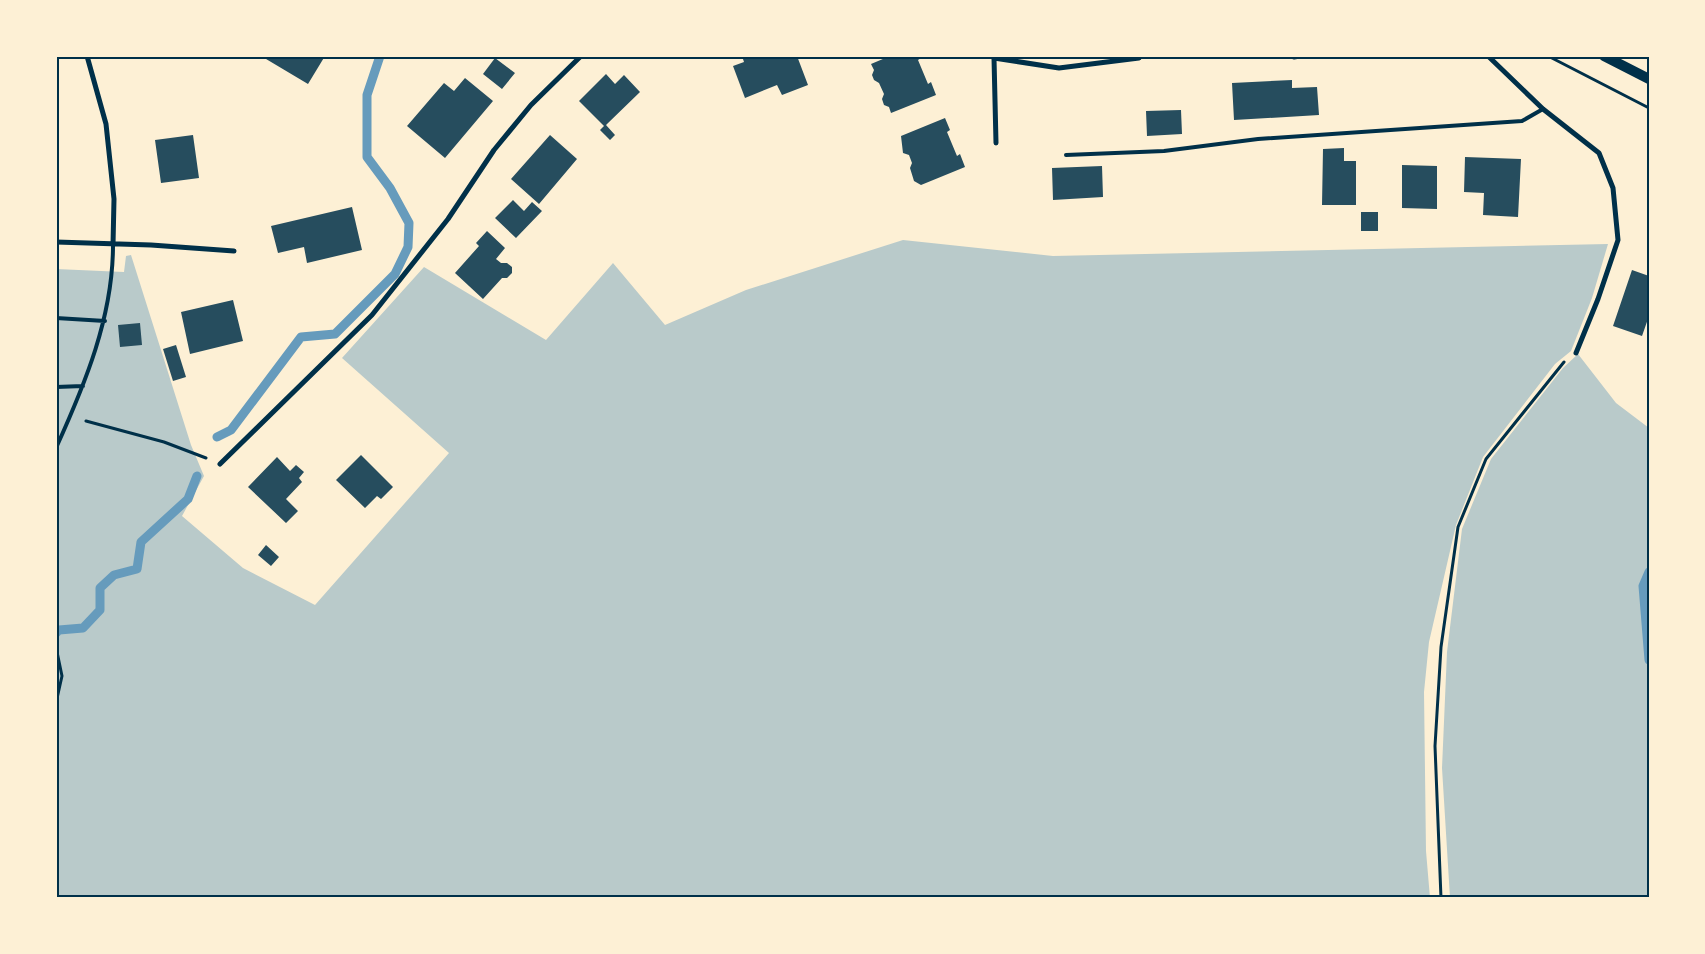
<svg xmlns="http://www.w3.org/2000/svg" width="1705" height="954" viewBox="0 0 1705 954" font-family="'Golos Text',sans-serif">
<rect width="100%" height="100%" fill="#fdf0d5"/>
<path fill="#b9caca" d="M903,240L1053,256L1608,244L1592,298L1571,351L1555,364L1483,457L1456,525L1429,642L1424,692L1426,851L1430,898H56V269L124,272L126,256L131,255L191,445L204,476L182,516L243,568L315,605L449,453L342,358L424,267L546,340L613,263L665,325L746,290Z
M1578,354L1616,403L1649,428V898H1450L1442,768L1447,652L1462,529L1491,459L1563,368Z"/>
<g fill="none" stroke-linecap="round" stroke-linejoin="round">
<path stroke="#669bbc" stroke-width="9" d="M217,437L231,430L301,337L335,334L395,274L408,247L409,223L390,188L367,157V95L380,56
M1649,572L1643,586L1649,660
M56,633L59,630L83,628L100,610V588L114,575L137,569L141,542L188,499L197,476"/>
</g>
<path fill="#264d5e" d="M261,56H325L308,84Z
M742,56H797L808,85L782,95L777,85L745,98L733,66L744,62Z
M890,56H920L921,58L918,60L928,84L931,82L936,95L891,113L889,107L884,105L882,99L884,94L879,83L874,80L872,75L874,70L871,64Z
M495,58L515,73L502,89L483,74Z
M606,74L615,84L624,75L640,92L606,125L615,135L610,140L600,130L604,126L579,101Z
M465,78L493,101L445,158L407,126L444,83L454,91Z
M1292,80V88L1317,87L1319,115L1234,120L1232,83Z
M1181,110L1182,134L1147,136L1146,111Z
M945,118L950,130L947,132L957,156L960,154L965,167L921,185L914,181L910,168L912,163L909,155L903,153L901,136Z
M193,135L199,178L161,183L155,140Z
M550,135L577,159L539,204L511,179Z
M1344,148V161H1356V205H1322L1323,149Z
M1465,157L1521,159L1518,217L1483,215L1484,193L1464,192Z
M1402,165L1437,166V209L1402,208Z
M1102,166L1103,197L1053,200L1052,168Z
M513,200L524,211L532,202L542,211L516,238L495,218Z
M352,207L362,250L307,263L304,247L278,253L271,226Z
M1361,212H1378V231H1361Z
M487,231L505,248L496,259L501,263H507L512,267V273L507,278H502L483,299L455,273L479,246L476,243Z
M1632,270L1649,276V316L1642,336L1613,326Z
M233,300L243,341L190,354L181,312Z
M140,323L142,345L120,347L118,325Z
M176,345L186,377L173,381L163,349Z
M361,455L393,487L381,499L377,496L365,508L336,480Z
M277,457L290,471L296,465L304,472L299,478L302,482L286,499L298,511L286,523L248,487Z
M266,545L279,557L271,566L258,555Z"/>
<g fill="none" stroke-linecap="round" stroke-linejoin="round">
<path stroke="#003049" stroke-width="3" d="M1548,56L1649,108
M86,421L164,442L206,458
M56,647L62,676L56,703
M1441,898L1435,746L1441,647L1458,527L1486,459L1564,362"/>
<path stroke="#003049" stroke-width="4" d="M1066,155L1164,151L1258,139L1522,121L1543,109
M56,318L105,321
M56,387L83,386
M56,448C85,384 113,317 113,245"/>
<path stroke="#003049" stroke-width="5" d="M87,56L106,124L114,199L113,245
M991,56L994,58L996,143
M1488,56L1543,109L1599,153L1613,188L1618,240L1598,299L1576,353
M1294,57L1300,56
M994,58L1059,68L1139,58
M56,242L151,245L234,251
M220,464L372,315L448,219L494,150L531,105L581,56"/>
<path stroke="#003049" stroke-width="10" d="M1604,56L1649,79"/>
</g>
<rect width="1705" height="954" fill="none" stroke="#fdf0d5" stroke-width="115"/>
<rect x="58" y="58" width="1590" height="838" fill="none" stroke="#003049" stroke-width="2"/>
</svg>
